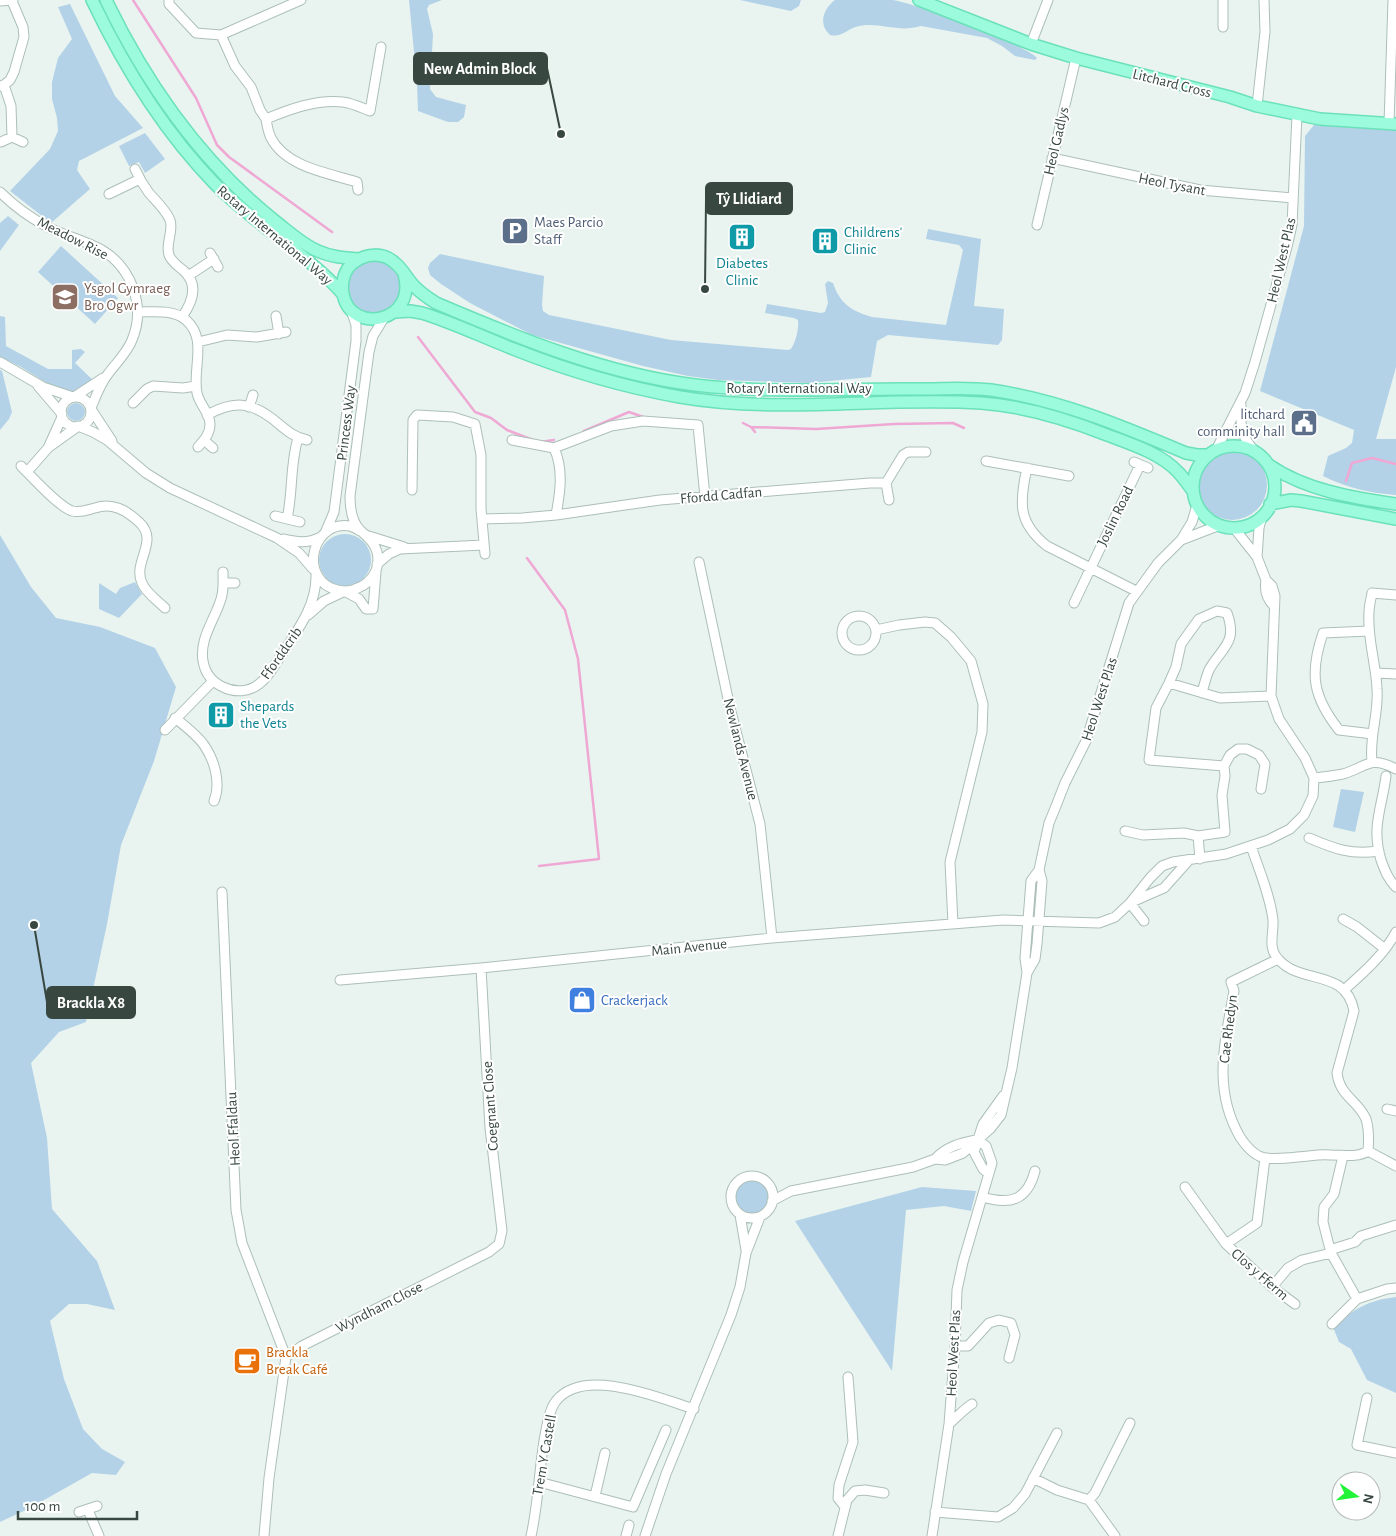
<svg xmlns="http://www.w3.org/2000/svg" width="1396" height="1536" viewBox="0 0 1396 1536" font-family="'Alegreya Sans',sans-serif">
<rect width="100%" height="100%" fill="#e9f4f0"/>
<path fill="#b3d2e7" d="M409,0H442L429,5L427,9L433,34L430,89L436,97L466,105L464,117L458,122H448L418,111L417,83Z
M740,0H801L799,6L791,11Z
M835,0C854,0 873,0 892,0C913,2 1024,44 1037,58L1035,60L1015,56L1002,46L987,38L921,26C899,33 880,22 859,26C848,28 842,38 830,35C818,24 823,9 835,0Z
M70,4L115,96L143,128L79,161L77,170L90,189L51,223L10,191L50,149L58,131L57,118L52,99V82L58,58L72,39L58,7Z
M1396,124V367L1376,439H1396V495C1370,493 1347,488 1323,476L1328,456L1346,448L1352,443L1354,430L1260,391L1304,226L1305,136L1314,125Z
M145,133L165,159L145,173L139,162L129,166L119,146Z
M8,216L19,225L0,251V223Z
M928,229L981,239L974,306L1004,309L1002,340L998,345L888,335L877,341L871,377L809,383L718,380L688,376L643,366L532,335L470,303L441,284L430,275L428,268L430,263L440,254L544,276L542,305L543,311L549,315L671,340L788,350L791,349C796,342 799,328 798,320L794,318L765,313L767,304L821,313L825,312L828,303L825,284L828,281L833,283C840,304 852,311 872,317L946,325L963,250L959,245L926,239Z
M61,246L118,298L95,324L38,272Z
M348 287a27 27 0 1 1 54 0a27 27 0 1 1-54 0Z
M0,316L5,317L6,346L48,369H72V350L81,349L85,352L75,363L94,381L76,391L69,392L53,387L21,367L0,357Z
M0,370L2,371L12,412L9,419L0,430Z
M67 412a9 9 0 1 1 18 0a9 9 0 1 1-18 0Z
M1197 485a35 35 0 1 1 70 0a35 35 0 1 1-70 0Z
M319 560a26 26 0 1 1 52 0a26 26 0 1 1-52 0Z
M0,535L31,587L56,618L100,627L155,648L176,687L154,761L121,845L107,924L86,1022L59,1032L31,1063L47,1138L52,1209L97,1261L115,1310L87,1304H69L50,1321L64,1379L83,1429L102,1449L125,1462L116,1475L92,1473L30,1508L0,1522Z
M135,582L142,594L119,618L99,609V583L116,594L120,588Z
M1341,789L1364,792L1355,832L1333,827Z
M736 1197a17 17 0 1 1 34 0a17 17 0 1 1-34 0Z
M922,1187L976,1191L971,1211L944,1206L906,1210L892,1371L795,1221Z
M1396,1297V1393L1367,1380L1351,1349L1339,1342L1333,1327C1354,1309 1368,1300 1396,1297Z"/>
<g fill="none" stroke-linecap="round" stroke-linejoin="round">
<path stroke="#efa8d4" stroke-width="2.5" d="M133,0L196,98L217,145L229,157L332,232
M418,337L475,412L491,418L507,430L533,440
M743,423L751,427L755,432
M751,427L816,429L894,424L953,423L964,428
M584,431L629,412L646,418
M540,442L554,440
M1346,481L1352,463L1372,458L1396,464
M527,558L565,610L578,659L599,859L539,866"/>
<g stroke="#acbfb8" stroke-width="11">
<path id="minor" d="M169,0V4L196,33L221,35L301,0
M1223,0V27
M0,1L13,0
M221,35L235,66L251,87L260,110L266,119
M1031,44L1048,0
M4,85L10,80L14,72L24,37L23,27L12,1
M0,86L4,85L11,106L12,137
M1257,106L1265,32L1264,0
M1389,124L1393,0
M1,142L12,137L23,142
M1052,158L1200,190L1293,198
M135,169C139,178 143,185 149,193C156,201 166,210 170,220C174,232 165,243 169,255C172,263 179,266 185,272C199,286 192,303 182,317
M358,190L357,182C328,173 286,167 271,138C268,132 267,125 266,119C290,109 317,99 343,102C352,103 362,108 370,111L381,47
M0,192C13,205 29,217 46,226C64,236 84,240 102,250C132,268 146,307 132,340C127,353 116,363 108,374C100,384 96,396 91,408
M109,194L140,179
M1037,225L1076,58
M210,253L218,267
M188,276L214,259
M138,312C153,312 173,309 186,320C208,339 192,369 197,393C199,404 210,413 210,424C210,434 204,440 198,447
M276,316L279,334
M198,342L227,335L257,337L286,332
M0,362L43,387L73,397
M38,386L62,414
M74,397L103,378
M61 412a15 15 0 1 1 30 0a15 15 0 1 1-30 0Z
M133,403L147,389L153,386L183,388L196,386
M1241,405C1241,429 1239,432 1255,452
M249,407L253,395
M91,409L112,441
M207,415C233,401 250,401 274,420C285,429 293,437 307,440
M78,426L93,432L107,440L146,473L170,488L277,538L299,553L313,569
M204,440L213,448
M49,447L77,427
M554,448L611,426L643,421L698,425L705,497
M1216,450L1245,393L1255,362L1287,247L1292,225L1297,115
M986,461L1069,476
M1134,462L1148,468
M21,466C32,477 59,507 72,511C81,513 87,510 95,508C112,502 126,510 139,522C160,541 132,562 142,583C146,593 157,600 165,608
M1027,468C1019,503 1018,523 1047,546L1136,591
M27,472L48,448L62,417
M886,483L889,500
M412,490L413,420L417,415L453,417L475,424L481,455V509L485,554
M556,515L660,500L870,483H886L903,455L908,452H926
M275,516L300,522
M287,519C293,492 290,464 298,438
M482,519L522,518L556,515C560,493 564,470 554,448L512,440
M360,531C357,529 353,527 350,526C314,520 299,573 331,588C341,592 351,592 360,587C371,582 378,571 378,560C378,546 370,539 361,531C352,523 350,507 350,496L369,352L373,336L384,318
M325,533L334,512L356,341V325L351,310
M369,536L404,547
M283,539C297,542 307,544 321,537
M1181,540L1220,525
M1257,557L1259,528L1262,516
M699,562L730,708L760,824L772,938
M377,564L389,554L400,549L484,545
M223,572C223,581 224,590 221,599C215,619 199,639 203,661C205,673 212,682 223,687C235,693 249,692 259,684C269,677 274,666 280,657C297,631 317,606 316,574
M1266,580C1264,591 1267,599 1274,606
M223,583H235
M346,592L359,599L366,609H373L376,572
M1074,603L1140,465
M308,615L324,601L343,592
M842 633a17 17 0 1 1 34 0a17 17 0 1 1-34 0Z
M876,630L899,625L925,622L935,623L951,637L971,661L983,704L982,732L950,862L953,924
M1369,631L1323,633C1309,674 1313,697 1339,730L1373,734
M1376,673L1396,674
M1169,683L1176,667L1181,644L1199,619L1217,611L1227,613C1238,643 1222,647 1209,670C1206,677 1204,685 1202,693
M175,718C185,726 197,735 204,745C215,761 221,784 214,801
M165,730L213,681
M1372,762C1369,736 1379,714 1377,689C1376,663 1367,638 1369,612C1369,606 1371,599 1372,593L1396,595
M1224,766L1149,760L1156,708L1169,683L1220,698L1271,696
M1386,776C1382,808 1371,826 1381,860C1385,871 1388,879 1396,887
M1314,778C1324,777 1333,776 1343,774C1367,767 1369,755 1396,769
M1125,831L1143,835L1184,833L1198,836L1225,832L1222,795L1225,776L1224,766L1230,755L1238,749H1247L1259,755L1265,764L1261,789
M1198,836L1200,859
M1309,838C1335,849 1350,855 1379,851
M1251,846C1259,870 1270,895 1273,920C1274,934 1267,948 1279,960C1302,985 1346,968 1354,1011L1337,1073C1340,1097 1358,1100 1366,1119C1369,1129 1369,1140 1368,1151L1396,1166
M222,892L236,1210L242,1243L286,1357
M1132,902L1164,888L1189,860
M1130,903L1144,921
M1343,919L1357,927L1385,949
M1278,959L1231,982L1234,991C1225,1042 1212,1089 1240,1137C1246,1146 1255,1157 1266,1158C1279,1160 1295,1157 1308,1156C1316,1155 1324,1154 1331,1155C1344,1155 1357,1158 1368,1151
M1027,973L1035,959L1037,944L1042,881L1039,870
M340,980L481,968L772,938L1003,920L1099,923L1115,917L1130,903L1150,878L1162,866L1173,862L1226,854L1268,840L1290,829L1304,815L1313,796L1314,778L1305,758L1279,719L1271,696L1275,596L1272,586L1266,580L1257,557L1234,528
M1344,990C1363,973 1384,955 1396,932
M1387,1109L1396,1111
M1343,1156L1334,1194L1324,1207L1323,1222L1331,1253L1357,1299
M935,1159C946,1147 960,1143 976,1140
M988,1173L983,1169L974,1152L983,1124L1003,1096
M731 1197a21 21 0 1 1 42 0a21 21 0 1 1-42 0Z
M1185,1187L1226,1244L1272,1287L1295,1304
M982,1197C1010,1205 1027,1201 1035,1171
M772,1201L791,1191L913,1167L935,1159L945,1160L963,1153L990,1129L1001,1115L1012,1068L1027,973L1025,958L1031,881L1039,870L1049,823L1056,806L1065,783L1086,741L1129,603L1158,563L1181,540L1192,522L1197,505
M740,1215L746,1250
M1226,1244L1257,1223L1265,1158
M1330,1250L1355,1242L1361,1236L1396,1225
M1272,1287L1288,1268L1302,1260L1331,1253
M1332,1324L1357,1299L1387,1289L1396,1288
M955,1346H968L989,1323L999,1320L1011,1323L1015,1335L1009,1358
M1367,1398L1357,1445L1396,1453
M949,1424C957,1417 963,1410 972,1404
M1033,1478L1057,1490L1089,1500L1095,1493L1130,1423
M539,1482L633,1507L666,1430
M595,1496L605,1453
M1089,1500L1115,1536
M845,1507L838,1498L839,1485L853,1442L848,1377
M88,1510L99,1536
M79,1512L97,1506
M935,1512L998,1517L1013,1508L1025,1494L1057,1433
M264,1536L269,1478L286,1357L302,1346L489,1252L499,1244L502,1231L490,1128L481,968
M531,1536C538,1505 539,1472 544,1441C546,1430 549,1409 556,1401C584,1366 659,1398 694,1409
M626,1536L629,1525
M645,1536L666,1474L731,1315L740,1287L746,1253L760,1217
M838,1536L847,1500L855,1491L865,1490L884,1493
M932,1536L949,1424L955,1346L957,1290L963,1262L992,1163L986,1146L977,1140"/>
</g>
<g stroke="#6be1b9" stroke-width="14">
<path id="major" d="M92,0C124,67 164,132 216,185C256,225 306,253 343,294
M106,0C147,85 200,161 275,221C288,231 303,245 318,251C331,257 345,258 359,259
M919,0L1031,44L1076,58L1230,97L1257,106L1320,119L1396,124
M404,274C418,322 351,336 343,294C341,283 344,270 353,263C366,253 383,252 395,263C403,269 407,279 415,287C421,293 428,298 436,303C518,338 605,374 695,385C770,394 845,388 921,389C943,389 968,387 991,390C1060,400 1122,426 1186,453L1197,455H1208
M395,312L410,311L422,313C454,323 485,338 516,350C569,371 624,387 680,397C779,414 881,397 981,403C1023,406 1067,419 1107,435C1131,444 1160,453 1178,472C1184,478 1188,485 1193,491
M1193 487a41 41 0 1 1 82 0a41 41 0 1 1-82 0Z
M1269,465C1305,490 1353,498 1396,504
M1270,504L1291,500L1301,501L1396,519"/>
</g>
<use href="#minor" stroke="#fff" stroke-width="9"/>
<use href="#major" stroke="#9bfbdc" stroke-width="11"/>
</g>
<defs>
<g id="parking-square" transform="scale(1.4375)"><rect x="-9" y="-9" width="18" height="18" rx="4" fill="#5c6f8a" stroke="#fff"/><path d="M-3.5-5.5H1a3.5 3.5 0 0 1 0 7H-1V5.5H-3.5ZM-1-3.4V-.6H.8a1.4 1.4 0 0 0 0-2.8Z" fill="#fff"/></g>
<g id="building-square" transform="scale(1.4375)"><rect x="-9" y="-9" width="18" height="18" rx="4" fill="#0f9aa8" stroke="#fff"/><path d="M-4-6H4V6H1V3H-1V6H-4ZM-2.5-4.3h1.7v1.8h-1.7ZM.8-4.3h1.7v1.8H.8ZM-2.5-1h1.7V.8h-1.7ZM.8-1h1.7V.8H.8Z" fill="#fff"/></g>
<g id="school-square" transform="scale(1.4375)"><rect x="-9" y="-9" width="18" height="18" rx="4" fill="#8d6e63" stroke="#fff"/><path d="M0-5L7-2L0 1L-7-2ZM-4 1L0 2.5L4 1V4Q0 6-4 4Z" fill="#fff"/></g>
<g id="civic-square" transform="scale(1.4375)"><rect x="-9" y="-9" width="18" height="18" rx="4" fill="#5c6f8a" stroke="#fff"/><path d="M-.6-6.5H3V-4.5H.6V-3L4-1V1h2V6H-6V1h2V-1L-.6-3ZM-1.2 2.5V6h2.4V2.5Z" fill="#fff"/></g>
<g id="shop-square" transform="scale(1.4375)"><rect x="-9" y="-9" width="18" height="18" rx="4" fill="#3f7fe0" stroke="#fff"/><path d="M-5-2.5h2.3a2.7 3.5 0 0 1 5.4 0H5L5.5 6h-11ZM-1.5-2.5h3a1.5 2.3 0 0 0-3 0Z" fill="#fff"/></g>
<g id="cafe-square" transform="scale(1.4375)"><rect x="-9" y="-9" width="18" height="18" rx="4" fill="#e8710a" stroke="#fff"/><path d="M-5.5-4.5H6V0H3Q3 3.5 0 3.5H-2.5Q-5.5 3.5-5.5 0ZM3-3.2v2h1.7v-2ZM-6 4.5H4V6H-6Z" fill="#fff"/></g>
</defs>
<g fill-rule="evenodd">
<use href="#parking-square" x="515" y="231"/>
<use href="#building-square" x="742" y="237"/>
<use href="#building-square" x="825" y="241"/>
<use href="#school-square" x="65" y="297"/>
<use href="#civic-square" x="1304" y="423"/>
<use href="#building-square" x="221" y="715"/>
<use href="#shop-square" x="582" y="1000"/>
<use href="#cafe-square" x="247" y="1361"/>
</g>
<g text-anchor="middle" stroke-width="4" stroke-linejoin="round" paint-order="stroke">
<g font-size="15" fill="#384841" stroke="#fff">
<text transform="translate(1172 83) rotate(14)" y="5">Litchard Cross</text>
<text transform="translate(1056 141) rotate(-77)" y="5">Heol Gadlys</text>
<text transform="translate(1172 184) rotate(11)" y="5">Heol Tysant</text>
<text transform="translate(275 235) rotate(40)" y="5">Rotary International Way</text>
<text transform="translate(73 238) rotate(27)" y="5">Meadow Rise</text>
<text transform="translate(1281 260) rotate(-77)" y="5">Heol West Plas</text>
<text x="799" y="393">Rotary International Way</text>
<text transform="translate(346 423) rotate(-83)" y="5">Princess Way</text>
<text transform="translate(721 495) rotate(-5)" y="5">Ffordd Cadfan</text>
<text transform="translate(1115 516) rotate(-64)" y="5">Joslin Road</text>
<text transform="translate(281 653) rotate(-55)" y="5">Fforddcrib</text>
<text transform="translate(1099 699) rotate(-72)" y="5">Heol West Plas</text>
<text transform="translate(741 749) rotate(76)" y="5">Newlands Avenue</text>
<text transform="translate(689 947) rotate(-6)" y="5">Main Avenue</text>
<text transform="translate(1228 1029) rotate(-83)" y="5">Cae Rhedyn</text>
<text transform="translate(490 1106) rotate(-94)" y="5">Coegnant Close</text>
<text transform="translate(233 1129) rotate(-93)" y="5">Heol Ffaldau</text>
<text transform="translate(1260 1274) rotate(41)" y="5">Clos y Fferm</text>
<text transform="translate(379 1307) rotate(-27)" y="5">Wyndham Close</text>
<text transform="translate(953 1353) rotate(-87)" y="5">Heol West Plas</text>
<text transform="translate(544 1455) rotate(-80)" y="5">Trem Y Castell</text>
</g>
<g font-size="15" fill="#4e5e75" stroke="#fff" text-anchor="start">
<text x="534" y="227">Maes Parcio<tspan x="534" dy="17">Staff</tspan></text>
<text x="1285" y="419" text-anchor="end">litchard<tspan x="1285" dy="17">comminity hall</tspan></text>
</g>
<g font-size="15" fill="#0d838f" stroke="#fff" text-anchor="start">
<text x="844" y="237">Childrens'<tspan x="844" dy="17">Clinic</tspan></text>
<text x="742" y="268" text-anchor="middle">Diabetes<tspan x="742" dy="17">Clinic</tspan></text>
<text x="240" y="711">Shepards<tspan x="240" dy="17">the Vets</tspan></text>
</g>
<g font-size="15" fill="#785e54" stroke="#fff" text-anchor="start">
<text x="84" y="293">Ysgol Gymraeg<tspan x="84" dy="17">Bro Ogwr</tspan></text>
</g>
<g font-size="15" fill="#366cbe" stroke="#fff" text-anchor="start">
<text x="601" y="1005">Crackerjack</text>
</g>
<g font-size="15" fill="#c56008" stroke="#fff" text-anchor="start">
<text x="266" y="1357">Brackla<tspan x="266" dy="17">Break Café</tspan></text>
</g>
</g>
<path fill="none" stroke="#384841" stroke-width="2" d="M561 134L547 68M705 289L706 199M34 925L47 1002"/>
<g fill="#384841" stroke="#fff" stroke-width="2">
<circle cx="561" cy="134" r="5"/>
<circle cx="705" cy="289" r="5"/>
<circle cx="34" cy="925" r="5"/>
</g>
<g fill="#384841" stroke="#384841" stroke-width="2">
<rect x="414" y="53" width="133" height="31" rx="5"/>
<rect x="706" y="183" width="86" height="31" rx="5"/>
<rect x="47" y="987" width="88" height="31" rx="5"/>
</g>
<g font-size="16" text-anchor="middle" font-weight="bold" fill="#fff">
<text x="480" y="74">New Admin Block</text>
<text x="749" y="204">Tŷ Llidiard</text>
<text x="91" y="1008">Brackla X8</text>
</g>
<g transform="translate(1356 1496) rotate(103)"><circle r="24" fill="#ffffff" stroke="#afb6b3"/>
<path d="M0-4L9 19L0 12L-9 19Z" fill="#21f438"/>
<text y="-8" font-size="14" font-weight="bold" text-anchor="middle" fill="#384841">N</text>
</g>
<path d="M18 1511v8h119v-8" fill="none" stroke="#384841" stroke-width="2.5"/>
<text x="25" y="1511" font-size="15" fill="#384841" stroke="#ffffff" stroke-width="4" paint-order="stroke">100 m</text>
</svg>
